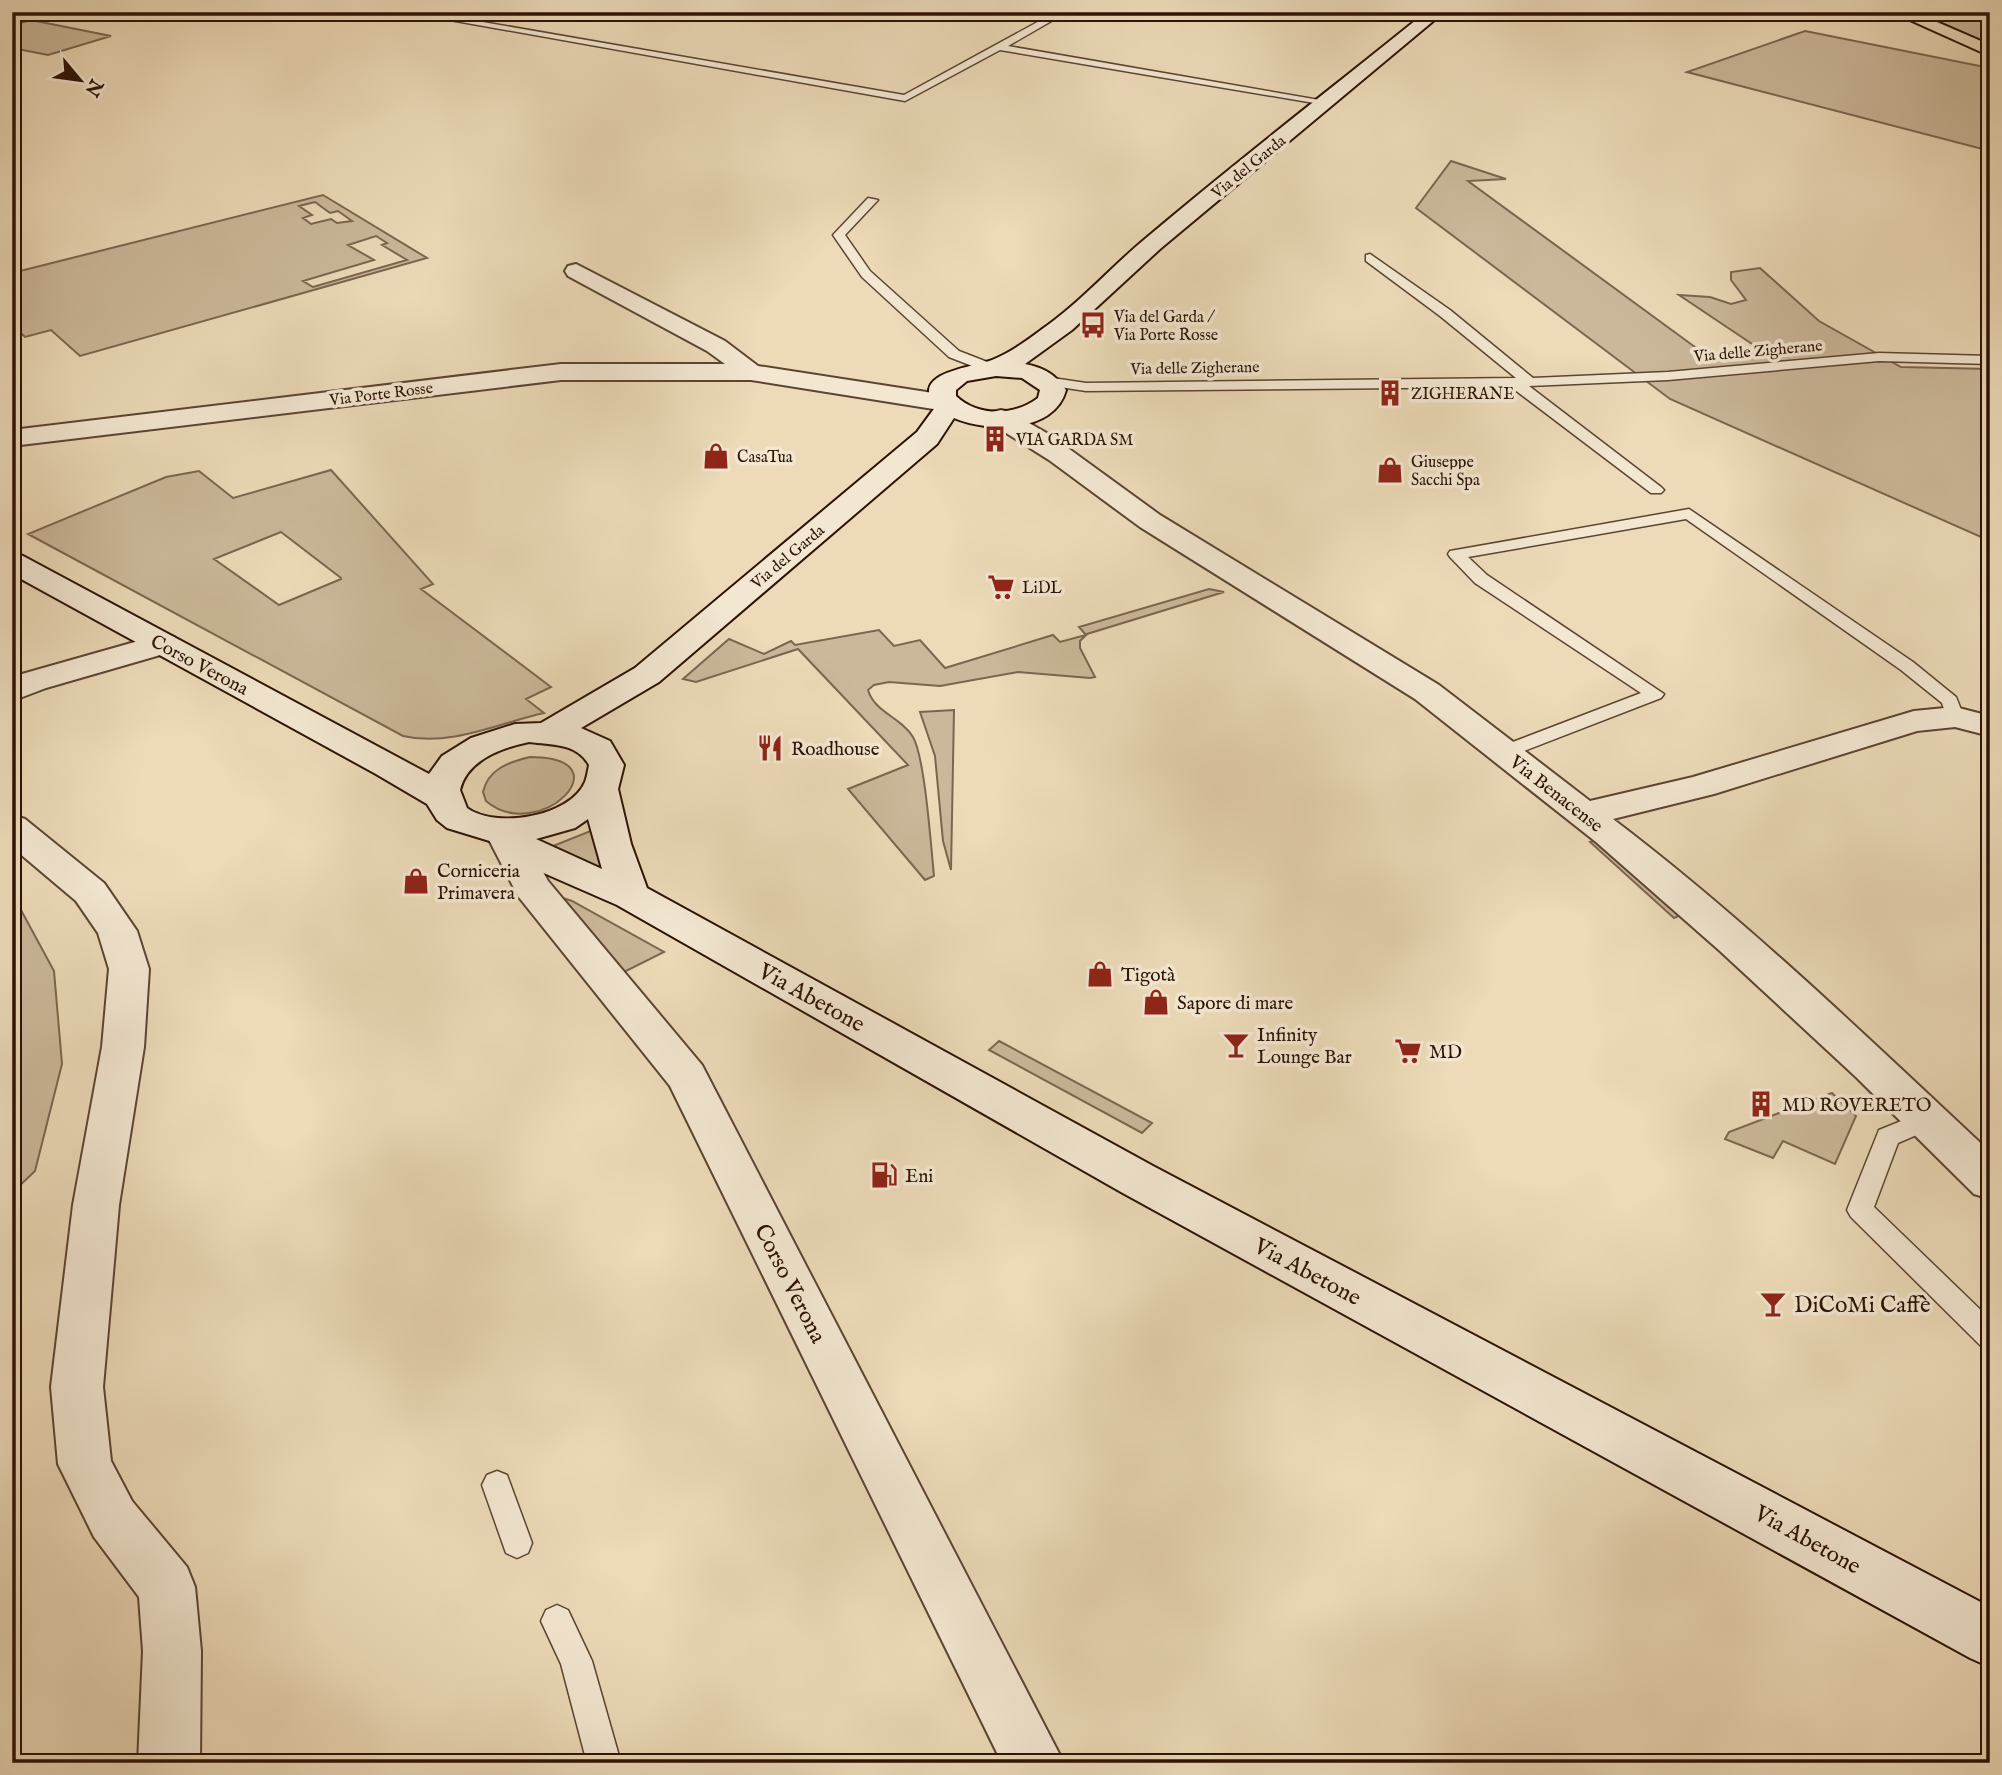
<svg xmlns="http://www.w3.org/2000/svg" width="2002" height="1775" viewBox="0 0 2002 1775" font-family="'IM FELL English',serif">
<rect width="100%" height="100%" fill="#ecdab8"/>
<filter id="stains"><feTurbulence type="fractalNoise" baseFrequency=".00286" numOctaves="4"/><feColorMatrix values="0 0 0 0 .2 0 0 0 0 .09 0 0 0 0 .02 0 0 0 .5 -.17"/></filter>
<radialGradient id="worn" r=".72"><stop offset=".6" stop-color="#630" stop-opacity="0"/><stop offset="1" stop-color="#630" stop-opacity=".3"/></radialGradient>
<path fill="#cbb89a" stroke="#7c6550" stroke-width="2" fill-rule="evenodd" d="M1916,12H1990V44Z
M31,20L111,36L48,55L12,48V25Z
M1805,31L1990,68V151L1687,72Z
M1451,161L1506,179L1468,181L1710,358L1764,352L1679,295L1710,297L1731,304L1746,300L1731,280V272L1760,268L1819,321L1901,367L1990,369V541L1670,399L1416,208Z
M323,195L427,258L80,356L51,330L25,337L12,325V273ZM315,202L330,213L338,211L352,221L337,223L331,219L311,224L303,218L312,215L299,206ZM376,236L387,243L382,245L407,260L313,287L303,281L374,260L348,245Z
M331,470L433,584L421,589L551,687L526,699L544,713C499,723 450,747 403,736L28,534L166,477L199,471L233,498ZM281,532L341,578V579L279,605L214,559Z
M1209,589L1224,592L1087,634L1080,641V648L1095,677L1090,678L1018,672L940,686L889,682L874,685L868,690C875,713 901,717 913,737C925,758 931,847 934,876L925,880L848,789L908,765L798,649L696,682L683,679L729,639L764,654L791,641L795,645L879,630L894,646L920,640L945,668L1053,635L1060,642L1086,635L1079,627Z
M954,710L951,870L943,841L935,756L920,712Z
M530,757C628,757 539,846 486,801L483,792C488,769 509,762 530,757Z
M593,830L618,882L543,850Z
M1593,841L1597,842L1685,913L1674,918L1590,842Z
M563,898L572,901L664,952L618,975L559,899Z
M12,900L21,910L54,971L62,1064L35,1171L12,1193Z
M999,1041L1152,1123L1142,1133L989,1050Z
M1832,1093L1856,1116L1835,1164L1783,1141L1773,1158L1725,1139L1729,1132Z"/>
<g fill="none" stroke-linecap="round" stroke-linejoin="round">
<g stroke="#5c4432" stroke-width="3">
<path id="lane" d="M405,12H425L904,95L1056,12H1067L1008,46L1331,102L1326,105L1000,50L905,101Z
M868,198L878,200L845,235L870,271L959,351L995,365V371H985L949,357L862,277L833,235Z
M1370,254L1450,310L1533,378L1668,372L1879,353L1990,356V364L1879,361L1668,380L1529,386L1661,487L1664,490L1661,493H1651L1511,387L1086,391L1046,385L1039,381L1046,377L1086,383L1516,378L1440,316L1366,261V255Z
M1689,509L1913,662L1956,697L1964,717L1962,721H1948L1942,703L1901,670L1686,519L1468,557L1487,575L1664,694L1661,698L1511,756H1497L1494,752L1497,748L1641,693L1475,583L1450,557L1448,554L1450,551Z
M1926,1111L1935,1113L1938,1120L1935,1127L1898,1143L1874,1207L1990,1319V1349L1980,1345L1851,1217L1847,1210L1879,1130Z
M497,1471L507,1475L532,1543L528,1553L517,1558L506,1553L482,1485L487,1475Z
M557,1605L568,1610L592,1661L621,1763H587L561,1664L541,1621L546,1610Z"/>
</g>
<g stroke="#5c4432" stroke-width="4">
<path id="street" d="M576,264L725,341L758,366L946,395L955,397L959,403L955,409L946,411L751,380H561L12,446V430L561,364H725L707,351L568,276L565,271L568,266Z
M1001,410L1010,412L1050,435L1160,515L1439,685L1590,801L1693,777L1914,711L1955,707L1990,716V736L1955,727L1917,731L1714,794L1613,819C1746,920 1868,1038 1990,1152V1199L1974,1194L1856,1077L1720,951L1596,842L1415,699L1140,527L1049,460L992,424L988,418L992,412Z
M163,634L174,637L179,644L174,651L46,688L12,701V678L22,674Z
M12,815L25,819L104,883L137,931L149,969L144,1047L119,1205L103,1387L111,1461L132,1501L187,1567L195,1587L201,1651L200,1763H138L143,1651L139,1597L94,1537L58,1464L51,1387L73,1205L102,1047L109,969L98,933L76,901L12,847Z
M504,820L517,824L548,881L702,1065L1064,1763H1002L670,1086L518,896L485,832L491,824Z"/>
</g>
<g stroke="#2c1205" stroke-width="4">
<path id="secondary" d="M1426,12H1444L1160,249L1072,330L1025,364C1044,368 1055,374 1066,390C1054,434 987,432 954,418L937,444L659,682L581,728L610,741L624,765L618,789L631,844L647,888L1153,1166L1990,1607V1667L1970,1658L1121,1192L617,905L514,860L493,842L447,828L437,820L427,804L376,774L12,574V553L23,556L429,774L442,756L471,738L515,724L541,723L635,668L917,432L936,406C907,372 976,367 992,360C1010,353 1026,341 1041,330C1079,304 1110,268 1145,239C1237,161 1332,88 1426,12ZM996,376L1022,378L1040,390L1038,398C1014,416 978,417 956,396V390L967,381ZM529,742C552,745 577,743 589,765C588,770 587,777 585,782C570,817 496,829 467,808L460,790C467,760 501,748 529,742ZM588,819L602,869L536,839L575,828Z"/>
</g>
<g stroke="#2c1205" stroke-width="4">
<path id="primary" d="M1892,12H1914L1990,45V56Z"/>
</g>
<use href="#lane" fill="#f3e7d1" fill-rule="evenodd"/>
<use href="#street" fill="#f3e7d1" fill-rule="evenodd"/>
<use href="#secondary" fill="#f3e7d1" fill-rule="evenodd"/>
<use href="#primary" fill="#ecdab8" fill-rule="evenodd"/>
</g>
<defs>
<g id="bus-bare" transform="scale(2.1)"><path d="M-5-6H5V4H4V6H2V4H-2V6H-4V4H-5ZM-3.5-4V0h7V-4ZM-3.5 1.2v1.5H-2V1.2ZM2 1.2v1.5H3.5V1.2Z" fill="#8f2418" stroke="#f3e7d1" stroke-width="2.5" paint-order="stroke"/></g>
<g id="building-bare" transform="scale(2.1)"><path d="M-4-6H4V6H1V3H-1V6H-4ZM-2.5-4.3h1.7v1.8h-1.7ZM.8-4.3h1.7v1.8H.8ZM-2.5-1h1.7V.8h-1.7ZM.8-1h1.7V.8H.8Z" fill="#8f2418" stroke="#f3e7d1" stroke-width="2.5" paint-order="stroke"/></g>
<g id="shop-bare" transform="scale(2.1)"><path d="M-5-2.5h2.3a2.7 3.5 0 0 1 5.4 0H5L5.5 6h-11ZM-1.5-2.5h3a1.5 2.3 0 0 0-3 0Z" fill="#8f2418" stroke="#f3e7d1" stroke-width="2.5" paint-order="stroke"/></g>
<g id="supermarket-bare" transform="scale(2.1)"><path d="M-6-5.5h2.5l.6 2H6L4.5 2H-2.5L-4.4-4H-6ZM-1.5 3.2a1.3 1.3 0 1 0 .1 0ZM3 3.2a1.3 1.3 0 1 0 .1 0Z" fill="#8f2418" stroke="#f3e7d1" stroke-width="2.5" paint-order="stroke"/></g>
<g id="restaurant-bare" transform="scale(2.1)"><path d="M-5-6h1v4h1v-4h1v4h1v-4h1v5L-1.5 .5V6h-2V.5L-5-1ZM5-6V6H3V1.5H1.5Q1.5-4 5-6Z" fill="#8f2418" stroke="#f3e7d1" stroke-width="2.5" paint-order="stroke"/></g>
<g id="bar-bare" transform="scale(2.1)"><path d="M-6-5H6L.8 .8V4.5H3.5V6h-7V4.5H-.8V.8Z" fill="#8f2418" stroke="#f3e7d1" stroke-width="2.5" paint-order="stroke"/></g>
<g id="fuel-bare" transform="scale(2.1)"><path d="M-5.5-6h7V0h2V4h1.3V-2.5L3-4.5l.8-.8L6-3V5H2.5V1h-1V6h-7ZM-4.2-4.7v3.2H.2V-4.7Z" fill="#8f2418" stroke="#f3e7d1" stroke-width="2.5" paint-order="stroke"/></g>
</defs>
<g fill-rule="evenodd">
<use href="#bus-bare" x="1093" y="325"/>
<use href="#building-bare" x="1390" y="393"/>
<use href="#building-bare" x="995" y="439"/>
<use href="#shop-bare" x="716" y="456"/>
<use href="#shop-bare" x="1390" y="470"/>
<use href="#supermarket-bare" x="1001" y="587"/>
<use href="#restaurant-bare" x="770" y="748"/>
<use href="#shop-bare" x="416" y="881"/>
<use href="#shop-bare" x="1100" y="974"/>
<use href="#shop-bare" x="1156" y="1002"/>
<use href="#bar-bare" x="1236" y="1045"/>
<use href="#supermarket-bare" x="1408" y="1051"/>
<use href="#building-bare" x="1761" y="1104"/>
<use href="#fuel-bare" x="884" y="1175"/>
<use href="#bar-bare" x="1773" y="1304"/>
</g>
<g text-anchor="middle" stroke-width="7" stroke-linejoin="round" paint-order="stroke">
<g font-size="16" fill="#2c1205" stroke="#f3e7d1">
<text transform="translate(1248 166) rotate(-39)" y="6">Via del Garda</text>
<text transform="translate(1758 350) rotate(-5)" y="6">Via delle Zigherane</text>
<text transform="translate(1195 367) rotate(-1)" y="6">Via delle Zigherane</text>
<text transform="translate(381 393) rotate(-7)" y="6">Via Porte Rosse</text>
<text transform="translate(787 556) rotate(-40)" y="6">Via del Garda</text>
</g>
<g font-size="16" fill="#2c1205" stroke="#f3e7d1" text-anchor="start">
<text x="1114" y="322">Via del Garda /<tspan x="1114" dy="18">Via Porte Rosse</tspan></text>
<text x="1411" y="399">ZIGHERANE</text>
<text x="1016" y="445">VIA GARDA SM</text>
<text x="737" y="462">CasaTua</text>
<text x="1411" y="467">Giuseppe<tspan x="1411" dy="18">Sacchi Spa</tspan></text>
<text x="1022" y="593">LiDL</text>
</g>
<g font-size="19" fill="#2c1205" stroke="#f3e7d1">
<text transform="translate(200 664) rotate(28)" y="7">Corso Verona</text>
<text transform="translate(1557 793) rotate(38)" y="7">Via Benacense</text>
</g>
<g font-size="19" fill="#2c1205" stroke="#f3e7d1" text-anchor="start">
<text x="791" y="755">Roadhouse</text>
<text x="437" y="877">Corniceria<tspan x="437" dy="22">Primavera</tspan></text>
<text x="1121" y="981">Tigotà</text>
<text x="1177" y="1009">Sapore di mare</text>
<text x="1257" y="1041">Infinity<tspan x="1257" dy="22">Lounge Bar</tspan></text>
<text x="1429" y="1058">MD</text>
<text x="1782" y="1111">MD ROVERETO</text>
<text x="905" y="1182">Eni</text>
</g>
<g font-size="23" fill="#2c1205" stroke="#f3e7d1">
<text transform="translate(812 997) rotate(29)" y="8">Via Abetone</text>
<text transform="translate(1308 1271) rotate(28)" y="8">Via Abetone</text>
<text transform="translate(791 1283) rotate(63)" y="8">Corso Verona</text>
<text transform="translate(1808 1539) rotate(29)" y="8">Via Abetone</text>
</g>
<g font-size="23" fill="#2c1205" stroke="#f3e7d1" text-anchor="start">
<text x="1794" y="1312">DiCoMi Caffè</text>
</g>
</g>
<rect width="2002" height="1775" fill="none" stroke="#ecdab8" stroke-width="42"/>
<rect x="14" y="14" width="1974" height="1747" fill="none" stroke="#2c1205" stroke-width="3.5"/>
<rect x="21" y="21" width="1960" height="1733" fill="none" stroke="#2c1205" stroke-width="2"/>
<g transform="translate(80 80) rotate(119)" stroke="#f3e7d1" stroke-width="5" paint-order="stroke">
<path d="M0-5L12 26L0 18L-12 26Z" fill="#2c1205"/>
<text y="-10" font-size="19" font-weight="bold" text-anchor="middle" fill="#2c1205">N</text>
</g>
<rect width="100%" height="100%" filter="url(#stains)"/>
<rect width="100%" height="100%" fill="url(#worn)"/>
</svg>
